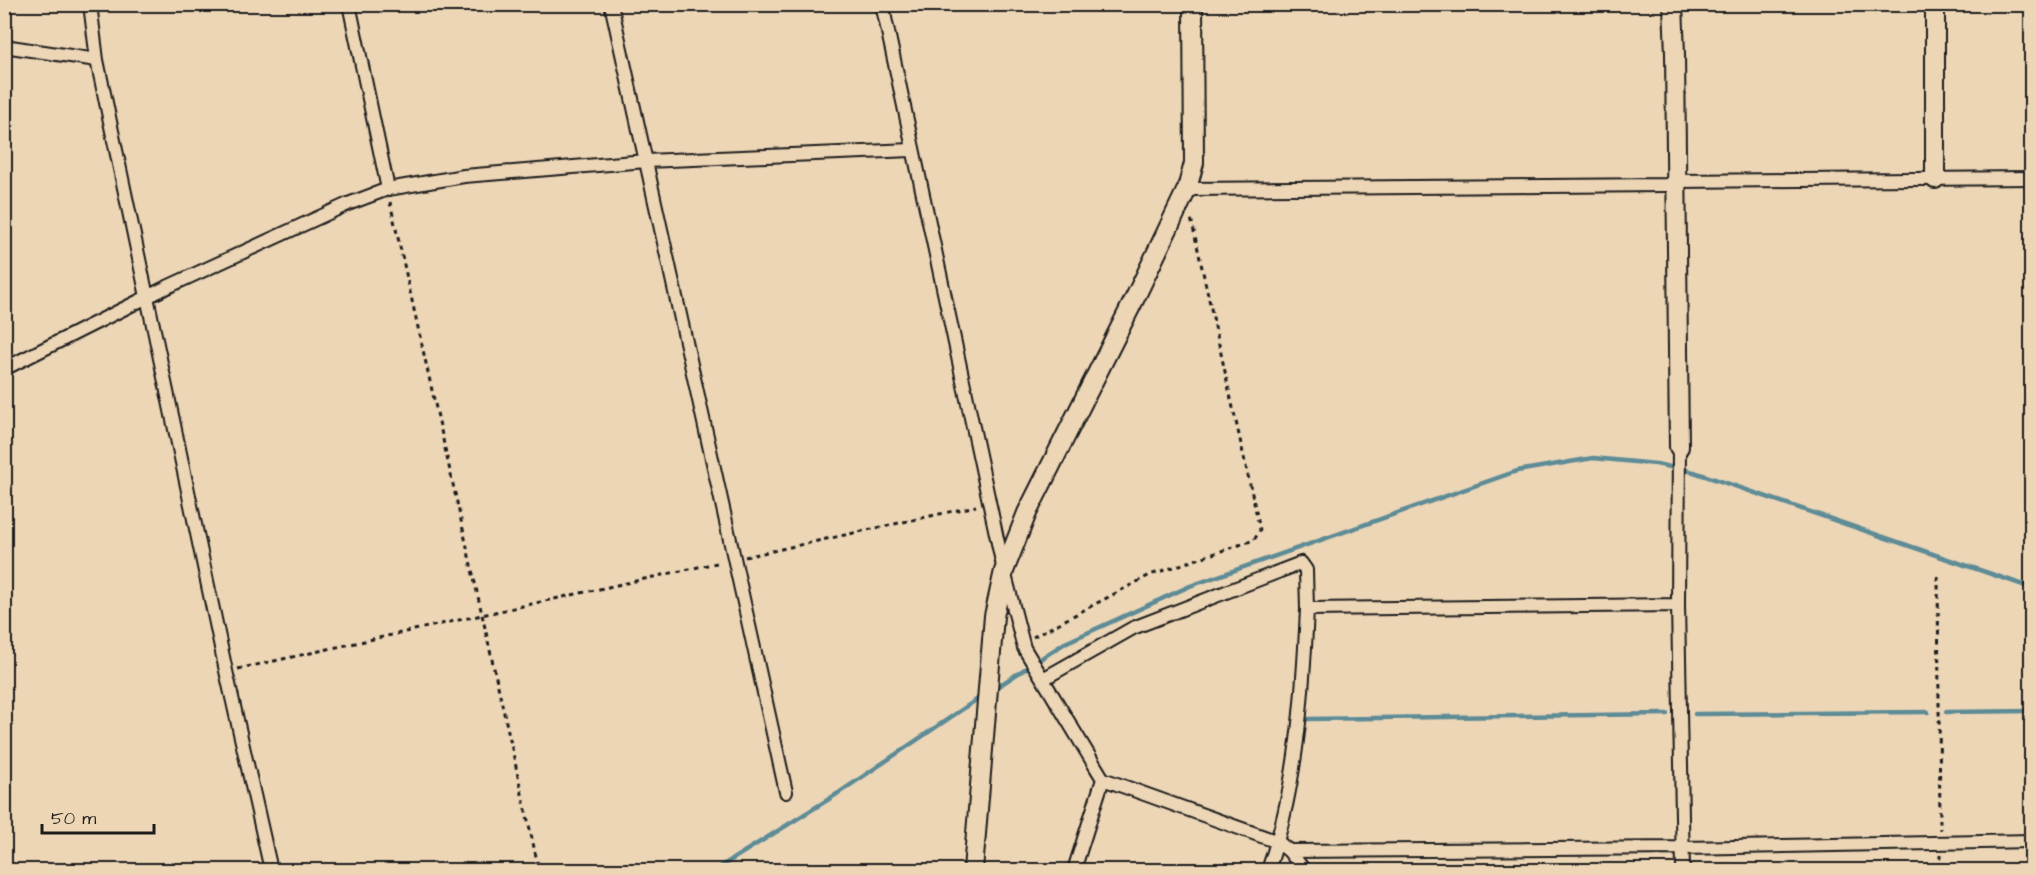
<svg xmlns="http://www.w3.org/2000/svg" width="2036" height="875" viewBox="0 0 2036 875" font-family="'Architects Daughter',sans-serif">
<rect width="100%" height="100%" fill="#edd6b6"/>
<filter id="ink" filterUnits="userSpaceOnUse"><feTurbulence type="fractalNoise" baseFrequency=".0167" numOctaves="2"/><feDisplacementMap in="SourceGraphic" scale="12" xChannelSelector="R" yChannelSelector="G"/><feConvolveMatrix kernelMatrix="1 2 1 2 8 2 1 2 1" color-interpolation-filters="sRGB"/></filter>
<g filter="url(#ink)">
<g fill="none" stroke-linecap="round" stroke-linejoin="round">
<path stroke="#5d8b96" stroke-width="4.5" d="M994,689L1065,643L1190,586L1517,471L1593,458L1656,464L1694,472L2032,588
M1946,712L2032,711
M1695,714L1928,712
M1308,719L1667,714
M715,870L837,794L982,696"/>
<g stroke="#1c1c1c" stroke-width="16">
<path id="street" d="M90,4L97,60L226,671L271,870
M349,4L388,189
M611,4L786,792
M882,4L1004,571L1024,648L1103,779L1278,842L1289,851L1684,848L2032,841
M4,46L97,60
M1187,189L1667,185L1676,181L2032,178
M4,369L165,288L348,204L388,189L464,176L646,161L912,150
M1679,447L1678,605L1683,870
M1043,679L1133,628L1301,563L1306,570L1307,609
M1289,851L1304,870
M1074,870L1103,779
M1268,870C1297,788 1303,696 1307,609L1678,605"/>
</g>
<g stroke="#1c1c1c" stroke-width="22">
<path id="secondary" d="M1673,4L1675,54L1679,447
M1935,179V4
M973,870L994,616L1004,571L1027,513L1133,302L1187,189L1194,163L1193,4"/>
</g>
<path stroke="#1c1c1c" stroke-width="3" stroke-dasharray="4.5 4.5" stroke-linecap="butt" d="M390,202L539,870
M745,557L976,506
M1938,576L1940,830
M1033,637L1150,575L1254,540L1260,530L1191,218
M238,669L721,562
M4,845L10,870
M1940,854V870"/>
<use href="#street" stroke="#edd6b6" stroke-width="12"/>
<use href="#secondary" stroke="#edd6b6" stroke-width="18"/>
</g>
</g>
<rect width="2036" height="875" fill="none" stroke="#edd6b6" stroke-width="24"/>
<rect x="12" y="12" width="2012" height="851" fill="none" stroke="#1c1c1c" stroke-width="2" filter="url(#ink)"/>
<path d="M42 824v9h112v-9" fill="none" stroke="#1c1c1c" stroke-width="3"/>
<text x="51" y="824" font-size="18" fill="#1c1c1c" stroke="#edd6b6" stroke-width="4.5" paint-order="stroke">50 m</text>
</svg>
